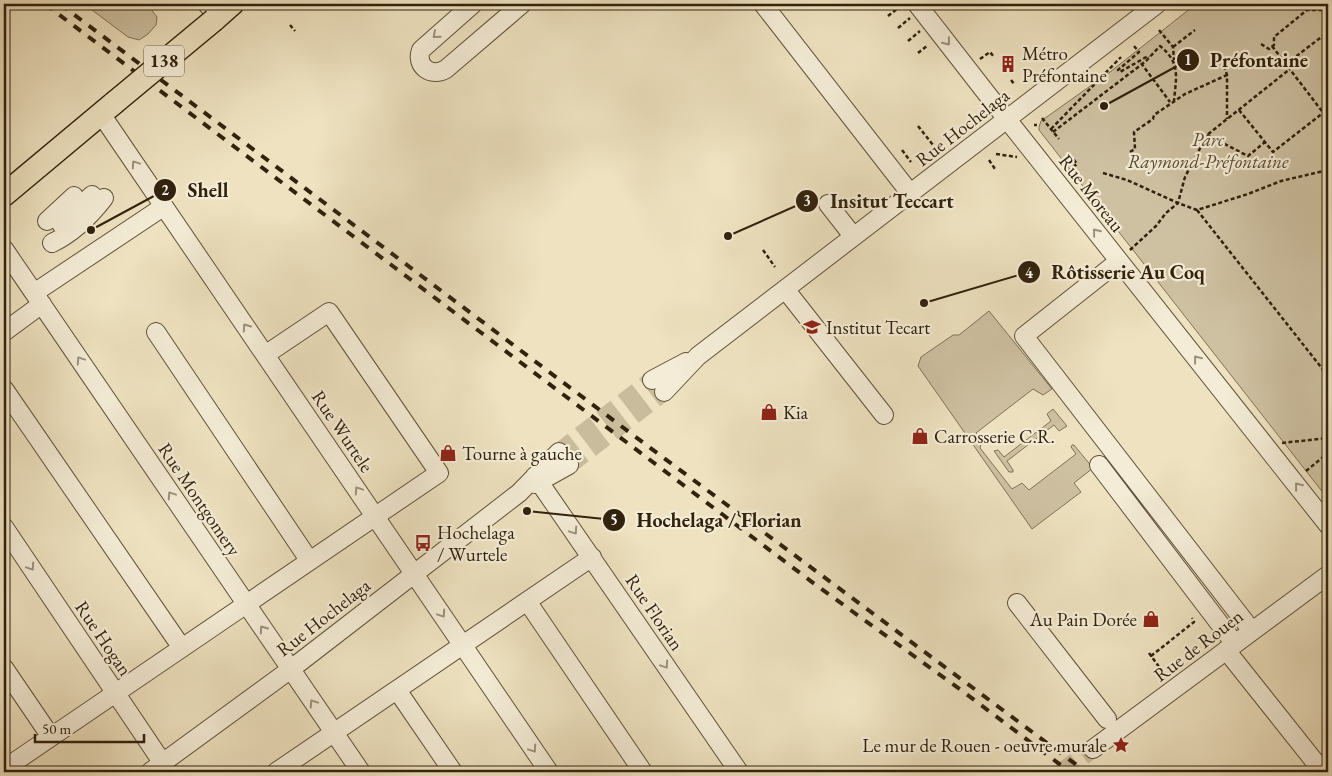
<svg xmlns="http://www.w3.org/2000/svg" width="1332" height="776" viewBox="0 0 1332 776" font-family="'EB Garamond',serif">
<rect width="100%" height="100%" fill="#eee2c0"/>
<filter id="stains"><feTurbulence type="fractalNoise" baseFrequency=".004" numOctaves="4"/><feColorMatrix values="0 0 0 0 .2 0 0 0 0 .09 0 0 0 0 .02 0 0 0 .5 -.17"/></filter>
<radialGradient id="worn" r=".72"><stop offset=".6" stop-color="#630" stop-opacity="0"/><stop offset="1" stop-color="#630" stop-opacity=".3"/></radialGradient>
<path fill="#cec1a2" stroke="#807258" d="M84,4H147L157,17L156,25L148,34L139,40L128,37Z
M1196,4H1328V499L1039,130V127L1041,121L1110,72Z
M989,311L1052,389L1043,395L1033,389L976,433L982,441L980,448L1012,489L1022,483L1029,490L1076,454L1071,447L1072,445H1074L1093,468L1074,483L1081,492L1032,529L918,366L921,357L953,335H959Z
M1053,409L1067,426L1059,431L1054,425L1007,461L1013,470V472H1009L994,451L998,450L1004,457L1051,421L1047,414Z"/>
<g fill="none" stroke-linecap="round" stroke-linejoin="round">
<path stroke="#c8bc9c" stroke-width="18" stroke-dasharray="18 9" stroke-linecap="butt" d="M559,452L652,380
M569,465L664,392
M1061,772L1093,749"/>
<g stroke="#60523a" stroke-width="20">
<path id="minor" d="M207,4L218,17
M473,4L421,50C415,66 431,78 446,69L522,4
M763,4L910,193
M917,4L987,94L1328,525
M101,114L549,772
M828,204L853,236
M47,221L74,196
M61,224L92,195
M52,243C73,233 90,216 104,198
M4,249L361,772
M1119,261L1024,336L1252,631
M785,289L884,415
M34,293L163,207
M4,332L42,304
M156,332L309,560
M652,380L686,362
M4,389L182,648
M664,392L698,356L1157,4
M1099,465L1235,644
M535,476L739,772
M535,484L569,465
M4,527L168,771
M527,601L643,772
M1017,603L1107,719
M1226,650L1323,772
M4,668L51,737
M397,690L453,772
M1093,749L1328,575
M4,769L439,473L329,312L265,355
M150,772L291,669L519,493L559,452
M276,772L592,557"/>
</g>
<g stroke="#31220d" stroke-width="25">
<path id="major" d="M214,20L232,4
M4,195L114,103"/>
</g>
<path stroke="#31220d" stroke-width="2.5" stroke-dasharray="4 2.5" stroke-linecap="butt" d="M888,16L902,5
M290,25L295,31
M898,28L910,18
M1159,30L1173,47L1174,60
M908,41L920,31
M1261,44L1269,49L1274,45V37L1307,10H1328
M1134,46L1139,52L1118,70L1120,72L1148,56L1149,57
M1272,46L1328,119
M1173,47L1195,30
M918,53L928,45
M980,59L990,52L994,57
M1141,63L1170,102
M1286,64L1328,32
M1224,66L1227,75V119
M1011,80L1015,85
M1239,110L1273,152L1328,109
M1042,118L1059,139
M1034,125H1037
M918,126L933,145
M1051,129L1121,57
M1053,132L1146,61L1160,46C1181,63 1176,77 1174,101
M1207,135L1248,156L1265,142
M902,150L911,162
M1130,152L1135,149L1134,132L1153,119L1154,115L1185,94L1227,75
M996,154L1017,157
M989,160L995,169
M1068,171L1077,164L1071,156
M1103,173L1127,180L1178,203L1197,210L1248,194L1281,181L1328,170
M1197,210L1328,376
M8,228L10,227
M763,250L775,267
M1130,250L1156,226L1166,213L1178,203L1185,177L1207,135L1290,69
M1324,371L1328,367
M1282,443L1328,438
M1306,471L1328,453
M1149,653L1165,675
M1151,656L1194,622L1192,618
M185,767L190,772"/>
<use href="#minor" stroke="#f4ecd6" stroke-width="18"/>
<use href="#major" stroke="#eee2c0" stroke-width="22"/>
<path stroke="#31220d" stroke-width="4" stroke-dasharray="9 9" stroke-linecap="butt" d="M45,4L816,585L965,693L1070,772
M60,4L633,435L1086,772"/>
<g stroke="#31220d" stroke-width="25" stroke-linecap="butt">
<path id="major-bridge" d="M114,103L214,20"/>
</g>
<use href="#major-bridge" stroke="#eee2c0" stroke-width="22"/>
</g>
<defs><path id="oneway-chevron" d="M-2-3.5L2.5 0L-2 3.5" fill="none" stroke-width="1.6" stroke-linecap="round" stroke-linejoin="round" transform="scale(1.25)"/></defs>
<g stroke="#9c917c">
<use href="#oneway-chevron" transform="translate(436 35) rotate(139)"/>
<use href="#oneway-chevron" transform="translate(947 42) rotate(52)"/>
<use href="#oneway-chevron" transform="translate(135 164) rotate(-124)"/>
<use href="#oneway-chevron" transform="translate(1096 232) rotate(-129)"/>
<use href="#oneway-chevron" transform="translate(246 327) rotate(-125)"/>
<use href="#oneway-chevron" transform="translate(1197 359) rotate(-128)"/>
<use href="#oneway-chevron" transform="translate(80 360) rotate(-124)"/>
<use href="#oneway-chevron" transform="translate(1298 486) rotate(-128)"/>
<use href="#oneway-chevron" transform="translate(358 490) rotate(-124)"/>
<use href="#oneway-chevron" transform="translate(171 495) rotate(-124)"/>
<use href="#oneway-chevron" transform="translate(574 531) rotate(56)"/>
<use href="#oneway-chevron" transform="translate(31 567) rotate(56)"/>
<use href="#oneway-chevron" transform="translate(442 614) rotate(56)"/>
<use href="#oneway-chevron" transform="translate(263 629) rotate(-125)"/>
<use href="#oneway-chevron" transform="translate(665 665) rotate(56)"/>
<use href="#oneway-chevron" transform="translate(313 703) rotate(-124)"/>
<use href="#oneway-chevron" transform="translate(533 749) rotate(56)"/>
</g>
<defs>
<g id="building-bare" transform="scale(1.35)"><path d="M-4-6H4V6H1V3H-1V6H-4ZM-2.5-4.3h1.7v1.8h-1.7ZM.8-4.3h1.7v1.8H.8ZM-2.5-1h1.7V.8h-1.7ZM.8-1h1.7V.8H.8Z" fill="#8f2418" stroke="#f4ecd6" stroke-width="2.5" paint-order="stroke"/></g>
<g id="university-bare" transform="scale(1.35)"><path d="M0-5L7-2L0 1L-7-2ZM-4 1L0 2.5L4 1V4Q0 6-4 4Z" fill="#8f2418" stroke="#f4ecd6" stroke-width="2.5" paint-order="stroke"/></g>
<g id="shop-bare" transform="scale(1.35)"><path d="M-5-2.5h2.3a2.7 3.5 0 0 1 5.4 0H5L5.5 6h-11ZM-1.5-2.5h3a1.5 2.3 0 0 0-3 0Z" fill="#8f2418" stroke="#f4ecd6" stroke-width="2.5" paint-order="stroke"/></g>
<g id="bus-bare" transform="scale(1.35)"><path d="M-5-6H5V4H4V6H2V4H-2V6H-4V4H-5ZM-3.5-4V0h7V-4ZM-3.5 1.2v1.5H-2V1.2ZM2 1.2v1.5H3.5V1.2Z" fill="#8f2418" stroke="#f4ecd6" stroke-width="2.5" paint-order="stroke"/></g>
<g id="sight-bare" transform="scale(1.35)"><path d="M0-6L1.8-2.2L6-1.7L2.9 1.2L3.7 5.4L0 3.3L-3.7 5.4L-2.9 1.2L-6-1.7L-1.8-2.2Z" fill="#8f2418" stroke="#f4ecd6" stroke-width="2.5" paint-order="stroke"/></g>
</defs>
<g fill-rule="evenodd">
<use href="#building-bare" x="1008" y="64"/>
<use href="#university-bare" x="812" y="327"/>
<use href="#shop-bare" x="769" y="412"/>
<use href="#shop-bare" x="920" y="436"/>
<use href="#shop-bare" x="448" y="453"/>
<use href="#bus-bare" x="423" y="543"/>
<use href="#shop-bare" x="1151" y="619"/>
<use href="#sight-bare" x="1121" y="745"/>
</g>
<g text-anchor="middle" stroke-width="4.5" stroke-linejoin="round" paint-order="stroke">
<rect fill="#f4ecd6" stroke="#6c5f49" stroke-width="1" x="144" y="45.5" width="40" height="31" rx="4"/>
<g font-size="18" font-weight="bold" fill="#31220d">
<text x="164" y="67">138</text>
</g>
<g font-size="19" fill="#31220d" stroke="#f4ecd6" text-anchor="start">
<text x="1022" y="60">Métro<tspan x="1022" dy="22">Préfontaine</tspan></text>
<text x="826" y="334">Institut Tecart</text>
<text x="783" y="419">Kia</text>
<text x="934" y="443">Carrosserie C.R.</text>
<text x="462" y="460">Tourne à gauche</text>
<text x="437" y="539">Hochelaga<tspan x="437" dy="22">/ Wurtele</tspan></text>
<text x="1137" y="626" text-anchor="end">Au Pain Dorée</text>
<text x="1107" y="752" text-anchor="end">Le mur de Rouen - oeuvre murale</text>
</g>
<g font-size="19" fill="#31220d" stroke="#f4ecd6">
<text transform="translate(962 127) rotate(-38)" y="7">Rue Hochelaga</text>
<text transform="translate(1092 193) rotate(52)" y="7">Rue Moreau</text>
<text transform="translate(343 431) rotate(56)" y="7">Rue Wurtele</text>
<text transform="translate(200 499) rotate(56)" y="7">Rue Montgomery</text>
<text transform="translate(655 612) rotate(56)" y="7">Rue Florian</text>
<text transform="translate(323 617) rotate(-38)" y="7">Rue Hochelaga</text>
<text transform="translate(104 638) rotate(56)" y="7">Rue Hogan</text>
<text transform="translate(1198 645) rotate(-37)" y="7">Rue de Rouen</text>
</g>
<g font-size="19" font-style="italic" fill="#584a32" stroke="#f4ecd6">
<text x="1208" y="146">Parc<tspan x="1208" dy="22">Raymond-Préfontaine</tspan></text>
</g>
</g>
<path fill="none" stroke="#31220d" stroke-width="2" d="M1104 106L1188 60M91 230L165 190M728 236L807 201M924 303L1029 272M527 511L614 520"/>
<g fill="#31220d" stroke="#f4ecd6" stroke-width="2">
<circle cx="1104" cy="106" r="5"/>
<circle cx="91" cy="230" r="5"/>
<circle cx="728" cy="236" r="5"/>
<circle cx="924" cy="303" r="5"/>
<circle cx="527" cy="511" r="5"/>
<circle cx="1188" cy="60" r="12"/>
<circle cx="165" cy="190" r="12"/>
<circle cx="807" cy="201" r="12"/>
<circle cx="1029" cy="272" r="12"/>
<circle cx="614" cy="520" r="12"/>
</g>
<g font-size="15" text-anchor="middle" font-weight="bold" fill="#fff">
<text x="1188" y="65">1</text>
<text x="165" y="195">2</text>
<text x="807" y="206">3</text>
<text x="1029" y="278">4</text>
<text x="614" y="525">5</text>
</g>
<g font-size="20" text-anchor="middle" font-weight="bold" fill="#31220d" stroke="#f4ecd6" stroke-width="4.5" stroke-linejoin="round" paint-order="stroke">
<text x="1259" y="67">Préfontaine</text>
<text x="208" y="197">Shell</text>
<text x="892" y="208">Insitut Teccart</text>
<text x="1128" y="279">Rôtisserie Au Coq</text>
<text x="719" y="527">Hochelaga / Florian</text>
</g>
<rect width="1332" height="776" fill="none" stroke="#eee2c0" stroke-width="20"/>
<rect x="5" y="5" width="1322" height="766" fill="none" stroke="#31220d" stroke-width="2.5"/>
<rect x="10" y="10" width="1312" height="756" fill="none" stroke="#31220d"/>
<path d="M35 734v8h109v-8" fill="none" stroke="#31220d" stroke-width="2.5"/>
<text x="42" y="734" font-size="15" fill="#31220d" stroke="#f4ecd6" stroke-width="4" paint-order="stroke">50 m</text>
<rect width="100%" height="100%" filter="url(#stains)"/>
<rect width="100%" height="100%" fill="url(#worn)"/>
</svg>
